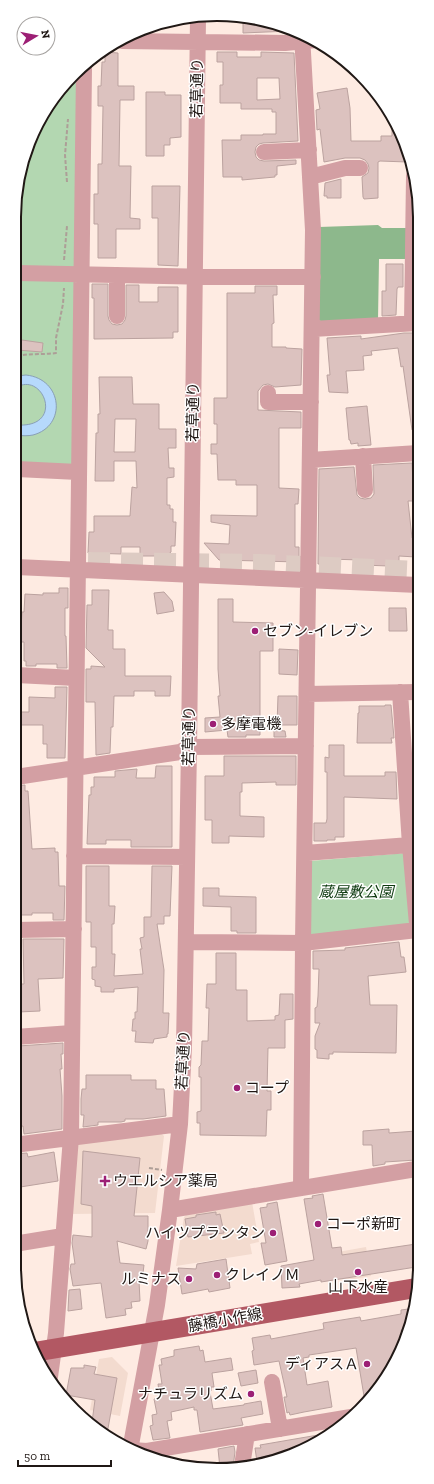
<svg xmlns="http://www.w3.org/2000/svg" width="434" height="1484" viewBox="0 0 434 1484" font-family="'Zilla Slab','Noto Sans JP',serif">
<rect width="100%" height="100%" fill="#feebe2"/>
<path fill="#f3dbcf" d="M160,1132L164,1136L155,1213L70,1214L75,1146L79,1142Z
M252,1202L259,1242L250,1244L252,1254L176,1266L184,1217L188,1213Z
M366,1247L371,1276L343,1281L338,1252Z
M112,1357L128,1373L120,1416L90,1410L99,1359Z"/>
<path fill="#b3d7b1" d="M78,74L73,462L69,466L17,463L18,178L48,104Z
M406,853L410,921L407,926L313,937L309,933L310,861Z"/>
<path fill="#8db88c" d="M378,225L382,228H407V259H379L378,320L323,323L318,319L319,227Z"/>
<path fill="#b6d9fc" stroke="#899fb7" d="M26,375C63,379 67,426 33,435C28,436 22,436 17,435V425C65,428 44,372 17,387V376Z"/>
<path fill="#dcc2bf" stroke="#bba29f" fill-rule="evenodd" d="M243,21H264L290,31L243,33Z
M105,52L118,53V86H134V100H120L119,166H131L130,218L140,219V229H116V258H98V224H94V194H98V164H102L103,106H98V86H101L102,62H105Z
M217,52H237V57H261V52L294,53L298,141L263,143L259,144L256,147L255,152L256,157L259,160L264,161L296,160V164L277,166V175H275V177L242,180V177H223L222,140H241V135H263V134H276V112H272V109H241V103H220V85H223V62H217ZM257,78H279L280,99L257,100Z
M347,88L350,108L351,141H381V136H392V117L399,127L407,154V162L380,161L378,162V198L364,199L363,197L362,177L368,173L369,168L368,164L365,160L360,158H345L324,162L320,129L317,130L316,110L320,109L317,93Z
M146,92H165V95H181V137L170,138V145H164V156H146Z
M341,179V198H327V196H324L325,183Z
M152,186H180L178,266L158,265V218H152Z
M386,264H403V287H398L397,289L396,315L382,316V291H386Z
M92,284H108V316L109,320L112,324L117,325L122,324L125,320L126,316V285H139V302H158V287H178V332H173V338L94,339V298H92Z
M255,286H277V295H273L274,323L272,324V347H286V348L302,349L301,385L275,387L268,384L263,385L258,391V410L301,412V428H279V488L299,489L298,504H295V547H299V562L219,560L204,543L229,544L230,525L211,522V515L257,516V485H236V480H218L217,454H211V444H217V424H214V398H227V293H255Z
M404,333H418V430H412L403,366L401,367L398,348L371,351L372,355L363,356L364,370L346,371L348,393L329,392L327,375H330L327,338L361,336V339Z
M22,340L43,343L42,352L17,350V341Z
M99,377H132L133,404H159V429H176V448H168L169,468H174V477L167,478V505H170V509H173V522H176L175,546H171V552L159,562V556H140V547H121V554L88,553L89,532H94V516H130L132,487L137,488L136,461H114V481H95L96,433H98V414H100ZM115,419H136L135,452H114Z
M367,406L371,445L358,446V443L351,444L350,440H349L346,408Z
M412,463L414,501H408L412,538H417L416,557L399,556V568H390L389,566L362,565V560L327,559V564H318L319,469L354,467L357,495L360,498L365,499L371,498L374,494L373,465Z
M59,588H68V608H65V636H66L67,668H57V664H36V666H26V661H24V642H20L22,612H24L25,594L43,595V593H59Z
M92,590H109L108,630H113V649H125V676H171L170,696H155V691H134V696H114L113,727H111L110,753L96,755L95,702H86V669H91V666L105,667L86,648L87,605H92Z
M164,592L172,601L174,611L157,614L154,593Z
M218,599H233V622L273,623V651H260V735H246V737H228L227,730L205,732V718L220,717L218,696H220L218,669Z
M389,608H406L407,631H389Z
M279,649L298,650L297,675L279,674Z
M55,687H67L65,758H47V744H43V725H16V712H29V697L55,698Z
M278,696H297V725H277Z
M385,705H391L394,738H391L392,743H357L358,713H359V706H385Z
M274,730L285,731L286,737H274Z
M329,745H344V776H385V772H396L397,799L344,797V837H335V840H327V841H314V823H326L327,819V772H325V757L329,758Z
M224,756H296V785H276V782L242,783V792H240V816L264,817V837L229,836V843H212V820H205V776H224Z
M156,766H172V847H131V840H106V844H87L89,795H91V787H94V777H115V771L137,769L136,778H155Z
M25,785V791H28L32,849L55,848V852H58L59,886H65L64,920H53V913H32V915H15V888L17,887L15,847H18L16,786Z
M86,866H109V906H115L114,924H112V954H115L114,976L143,974L140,949H142L140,938L144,937V917H151L152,866H172L170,916H164V924H157L164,970L163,1013H169L168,1034H167V1037L154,1039L153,1043L135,1042L136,1031H132L133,1019H135V1012H137L138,987L114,989V992H101V987L95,986V980L92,979V967H96V947H91V922H86Z
M203,888H219V896L256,897V933H237V931H231V907L203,906Z
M23,939H64L63,978L38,979L40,1011L18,1012L16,984H24Z
M399,942L401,957H404L406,972L368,976L370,1005H397L396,1053L333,1052V1054H329V1059L317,1058V1050L315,1049V1036L320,1023H315V1008L317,1007L318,996L319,969H313V951L345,950V948Z
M216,953H236V990H247V1021L275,1020V1016L279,1015L280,994H293V1019L285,1020V1048H268L267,1091H271V1110H267L266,1136L200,1135V1123H197V1112L201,1111V1077H199V1067L201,1065L202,1041H208L209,1008H206L207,984H216Z
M63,1043V1054H61L62,1069H60L62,1096V1129L24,1134L23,1126L14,1127L15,1068H20L18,1046Z
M86,1075H131V1080H156V1089H164L166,1116L143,1119H125V1121L121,1122H98V1125L83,1127L84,1115H81V1099L82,1089H86Z
M389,1129V1133L416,1131V1160L385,1162V1164L373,1166L372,1145H363V1131Z
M83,1151L140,1158L134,1216H148V1241L146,1249L117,1241L120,1263L144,1265L142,1281H139L140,1301L131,1302L132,1308L125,1309L126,1315L106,1318L101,1283L73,1286L70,1269L71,1264H75L72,1243L73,1235L92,1237V1206L81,1204Z
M54,1152L58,1181L14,1188V1154L27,1153L28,1157Z
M323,1194L332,1248L341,1247L342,1255L416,1244V1267L321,1282V1280L299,1284L300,1287L282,1288L281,1266L314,1260L304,1199L313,1198L312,1196Z
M277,1202L287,1261L265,1265L261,1243H266L260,1208L267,1207V1204Z
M216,1212V1215L220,1214L224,1233L188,1237L185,1219L196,1217V1215Z
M226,1259L230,1288L209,1292L208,1289L182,1294L178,1268L196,1269L197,1264Z
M80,1289L82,1309L68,1311L69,1290Z
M416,1308L405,1334L404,1329L401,1330L403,1339L386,1380L365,1402L356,1348L309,1355V1357L303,1358L307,1385L328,1381L332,1407L304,1412L290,1415L289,1412L287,1413L284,1397H287L279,1361L254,1365L252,1351L254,1350L252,1338L270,1335L271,1339L324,1329L323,1323L360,1317L361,1321L401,1314V1310Z
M199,1346L200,1351L203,1350L205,1362L231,1358L233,1370L212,1373L214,1387H211V1391L210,1392L213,1409L244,1405V1404L261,1401L263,1414L241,1418L243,1425L200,1432L197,1410H194V1407L171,1412L172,1420L167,1421L170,1438L153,1440L150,1426L153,1425L152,1415L157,1414L154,1399L160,1398L158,1384H162L159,1365H162L161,1359L174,1356V1350Z
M84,1365L96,1367L94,1374L117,1378L107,1434L92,1422L95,1400L66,1395L71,1368H84Z
M256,1370L258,1383L241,1386L238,1373Z
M324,1434L325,1436L278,1459L257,1462L255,1448H261L260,1445Z
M234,1446L235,1452L233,1467L220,1468L218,1449Z"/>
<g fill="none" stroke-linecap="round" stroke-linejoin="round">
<path stroke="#ddcbc3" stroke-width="22" stroke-dasharray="22 11" stroke-linecap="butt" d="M88,563L260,565L418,572"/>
<path stroke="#ad9e97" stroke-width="2" stroke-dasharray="4 2" stroke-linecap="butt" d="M67,182L65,155L68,119
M64,260L67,226
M17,356C30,353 43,355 56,353V338L63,304L64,288
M149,1168L162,1170"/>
<path stroke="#d39fa3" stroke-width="16" d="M122,41L285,43L316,40
M264,152L309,150
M310,177L345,168H360
M18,273L213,277H313
M117,316V275
M412,323L414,176
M312,329L418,323
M268,393V402H311
M363,456L365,490
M310,460L418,453
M17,469L78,472
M16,567L418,585
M16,675L76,678
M400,692L410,845L417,924
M307,694L417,692
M16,777L180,752L189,747L306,746
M305,853L410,845L417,846
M74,856L187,857
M15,930L74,929
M186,942L303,943L417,930
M15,1037L72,1033
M14,1145L180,1124
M301,1188L303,943L313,230L302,35
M170,1210L416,1169
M14,1244L63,1236
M50,1377L56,1333L71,1137L84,69
M272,1382L280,1429
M130,1450L157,1305L170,1210L180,1124L184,1047L189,747L198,18
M132,1450L147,1451L351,1417
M242,1466L247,1434"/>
<path stroke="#b25863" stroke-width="20" d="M34,1352L416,1288"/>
</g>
<g fill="#9c1f75" stroke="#fff" stroke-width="1.5">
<circle cx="255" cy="631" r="4"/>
<circle cx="213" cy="724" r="4"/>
<circle cx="237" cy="1088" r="4"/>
<path d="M103 1175h4v4h4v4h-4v4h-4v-4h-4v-4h4z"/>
<circle cx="318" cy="1224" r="4"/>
<circle cx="273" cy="1233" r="4"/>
<circle cx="358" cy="1272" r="4"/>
<circle cx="217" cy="1275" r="4"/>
<circle cx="189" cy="1279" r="4"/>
<circle cx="367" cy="1364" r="4"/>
<circle cx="251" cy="1394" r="4"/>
</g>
<g text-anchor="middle" stroke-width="3" stroke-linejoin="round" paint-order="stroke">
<g font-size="15" fill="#201815" stroke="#fff">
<text transform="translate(197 88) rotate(-89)" y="5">若草通り</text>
<text transform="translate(193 412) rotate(-89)" y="5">若草通り</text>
<text transform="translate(189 736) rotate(-89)" y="5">若草通り</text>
<text transform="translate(183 1060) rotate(-87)" y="5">若草通り</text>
<text transform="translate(225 1320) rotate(-10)" y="5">藤橋小作線</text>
</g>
<g font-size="15" fill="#201815" stroke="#fff" text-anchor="start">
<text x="263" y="636">セブン-イレブン</text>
<text x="221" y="729">多摩電機</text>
<text x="245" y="1093">コープ</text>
<text x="113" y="1186">ウエルシア薬局</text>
<text x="326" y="1229">コーポ新町</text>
<text x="265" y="1238" text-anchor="end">ハイツプランタン</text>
<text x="225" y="1280">クレイノＭ</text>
<text x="181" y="1284" text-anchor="end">ルミナス</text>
<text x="358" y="1292" text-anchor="middle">山下水産</text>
<text x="359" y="1369" text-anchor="end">ディアスＡ</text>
<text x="243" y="1399" text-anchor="end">ナチュラリズム</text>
</g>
<g font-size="15" font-style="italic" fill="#0c390e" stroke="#fff">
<text x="356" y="897">蔵屋敷公園</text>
</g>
</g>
<path d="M0 0H434V1484H0ZM217 21H217A196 196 0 0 1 413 217V1267A196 196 0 0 1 217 1463H217A196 196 0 0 1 21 1267V217A196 196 0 0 1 217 21Z" fill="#fff" fill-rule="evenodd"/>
<path fill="none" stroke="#201815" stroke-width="2" d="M217 21H217A196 196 0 0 1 413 217V1267A196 196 0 0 1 217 1463H217A196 196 0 0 1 21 1267V217A196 196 0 0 1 217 21Z"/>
<g transform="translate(36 36) rotate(80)"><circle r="19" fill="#ffffff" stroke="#a6a3a1"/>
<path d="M0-3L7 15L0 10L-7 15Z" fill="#9c1f75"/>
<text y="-6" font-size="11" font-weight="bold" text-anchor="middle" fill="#201815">N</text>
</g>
<path d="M18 1460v6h93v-6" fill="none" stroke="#201815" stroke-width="2"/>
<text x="24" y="1460" font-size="12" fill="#201815" stroke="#ffffff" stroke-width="3" paint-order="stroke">50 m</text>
</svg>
